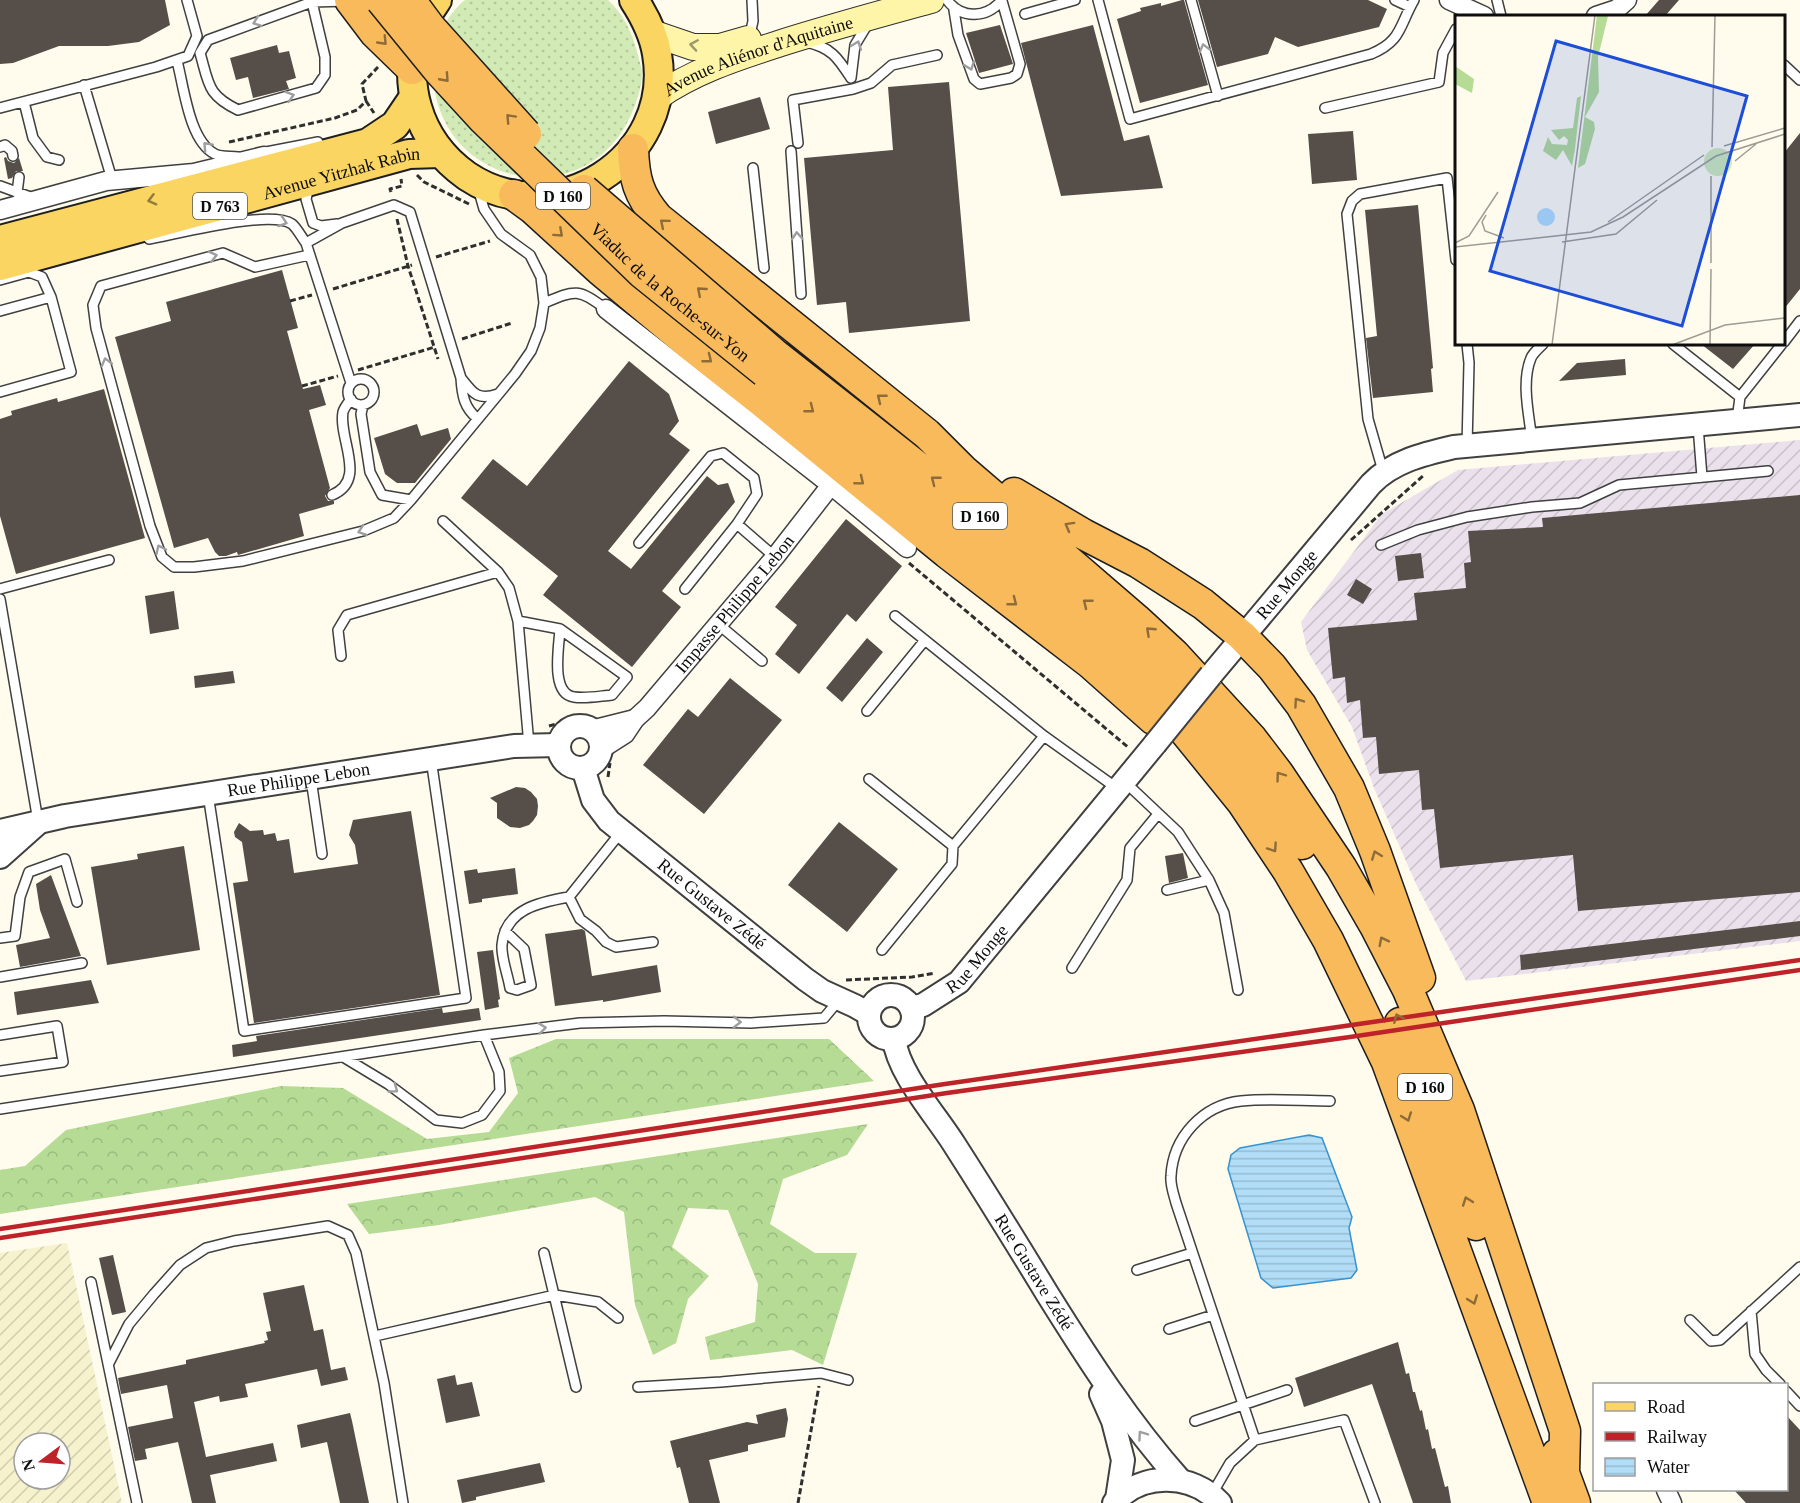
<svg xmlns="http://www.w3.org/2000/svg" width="1800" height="1503" viewBox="0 0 1800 1503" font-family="'Times New Roman',serif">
<defs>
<pattern id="industrial-furrows" width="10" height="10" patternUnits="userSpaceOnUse" patternTransform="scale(1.5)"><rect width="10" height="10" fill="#ebe1ec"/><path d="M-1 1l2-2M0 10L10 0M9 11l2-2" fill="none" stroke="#c8c0c9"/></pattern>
<pattern id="farmland-furrows" width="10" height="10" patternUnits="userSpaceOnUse" patternTransform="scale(1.5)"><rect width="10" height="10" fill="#f5f2cd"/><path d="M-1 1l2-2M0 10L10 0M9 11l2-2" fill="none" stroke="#d1ceaf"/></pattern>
<pattern id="grass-dots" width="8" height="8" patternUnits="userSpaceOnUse" patternTransform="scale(1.5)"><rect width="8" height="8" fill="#d1eab6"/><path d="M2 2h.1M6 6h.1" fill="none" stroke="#b2c89b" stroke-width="1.8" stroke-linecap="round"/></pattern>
<pattern id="forest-crowns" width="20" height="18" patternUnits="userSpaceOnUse" patternTransform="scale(1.5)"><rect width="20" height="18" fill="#b5db95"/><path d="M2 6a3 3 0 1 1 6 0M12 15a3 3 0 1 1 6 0" fill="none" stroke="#9abb7f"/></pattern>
<pattern id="water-rules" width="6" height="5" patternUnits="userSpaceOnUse" patternTransform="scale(1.5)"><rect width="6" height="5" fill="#b1ddf7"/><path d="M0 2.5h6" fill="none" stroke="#97bcd3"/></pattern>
</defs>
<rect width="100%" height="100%" fill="#fffbed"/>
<path fill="url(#industrial-furrows)" d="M1800,440V941L1466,981L1416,884L1374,788L1352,727L1307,650L1301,622L1382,514L1458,470Z"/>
<path fill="url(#farmland-furrows)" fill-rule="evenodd" d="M67,1243L122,1503H0V1253ZM24,1443H60V1479H24Z"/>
<path fill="url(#grass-dots)" d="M465,0H608C624,14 633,35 638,55C639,61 642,67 642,73C642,87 636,104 630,117C586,212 448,190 434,86C430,56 440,20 465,0Z"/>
<path fill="url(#forest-crowns)" d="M556,1039H829L874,1081L0,1214V1170L25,1166L66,1130L281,1086L343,1088L427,1139L489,1132L518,1093L509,1058Z
M868,1124L847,1155L783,1179L770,1224L815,1253H857L823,1365L792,1350L710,1360L705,1337L755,1322L758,1284L728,1210L688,1208L672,1247L709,1276L688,1299L676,1343L653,1355L635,1305L624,1212L595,1197L439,1225L369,1234L347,1204Z"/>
<path fill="url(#water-rules)" stroke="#3793cf" stroke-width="1.5" d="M1309,1135L1322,1138L1352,1217L1349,1228L1357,1270L1351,1278L1273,1288L1261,1278L1228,1169L1231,1155L1240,1148Z"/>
<path fill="#564e49" d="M0,0H165L170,25L139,42L108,46H59L13,63L0,64Z
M1182,0H1184L1208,85L1140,103L1117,19L1141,11L1140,8L1161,3V6Z
M1198,0H1368L1387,9L1379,27L1298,47L1275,37L1268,54L1217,67Z
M1659,0H1679L1665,16H1645Z
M1000,25L1013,64L979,73L966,33Z
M1093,25L1124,141L1149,135L1163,188L1061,196L1021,43Z
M277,45L279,53L289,51L296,78L286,81L289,89L253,98L248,77L236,80L230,58Z
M949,82L970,321L849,333L846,302L817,305L804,158L893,150L888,87Z
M760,97L770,129L716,144L708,112Z
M1353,131L1357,180L1312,184L1308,134Z
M1800,133V289L1784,309V153Z
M6,157L8,161L14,163L19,158L23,171H16L12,178L8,179L4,158Z
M1418,205L1433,368L1431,369L1433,392L1373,398L1366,338L1377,336L1365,210Z
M282,270L298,328L287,331L303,389L320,385L326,405L309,410L330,488L325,496L328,501H334V504L299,514L304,536L238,555L237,552L226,556H219L215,552L208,538L174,548L115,337L171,321L166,302Z
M1701,344H1755L1733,369Z
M1625,359L1626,375L1559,381L1577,363Z
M629,361L669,394L679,421L669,434L690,450L608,551L631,569L707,476L718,485L728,483L735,502L662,591L681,607L632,667L543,595L558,576L461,498L493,459L527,486Z
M104,389L145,538L16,574L0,516V419L12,415L11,411L57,398L58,402Z
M417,424L421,436L448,428L451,439L415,483H397L385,474L374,438Z
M1800,495V892L1578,911L1573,855L1440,868L1434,809L1422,810L1419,770L1379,774L1376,737L1363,738L1360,700L1347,703L1345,677L1333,679L1328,628L1417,620L1414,593L1466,588L1464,563L1471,562L1468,531L1543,527L1542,518Z
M846,519L902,566L856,622L847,614L799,674L775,654L797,625L775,607Z
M1421,553L1424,578L1398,581L1395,556Z
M1356,579L1372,589L1363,604L1347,595Z
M174,591L179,629L150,634L145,596Z
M867,638L883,652L842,702L826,688Z
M233,671L235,683L195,688L194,676Z
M730,678L782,720L704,814L643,765L688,709L698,717Z
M516,787L525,788L531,792L537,799L538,806L537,815L533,821L529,825L520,828L510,827L497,818V803L490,798Z
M411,811L440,995L254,1023L233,883L248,881L242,842L235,837L234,832L239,823L250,831L263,830L264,835L275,833L277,841L289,839L294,873L358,864L355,845L349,835L353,820Z
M839,822L898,869L847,932L788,885Z
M184,846L200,950L107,965L91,867L138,859L137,854Z
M1183,853L1188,878L1169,883L1165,856Z
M515,868L518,894L482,899V902L469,904L464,871L477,869L478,873Z
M51,875L81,956L20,967L16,945L50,938L40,910L36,884Z
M1800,921V936L1521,970L1520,955Z
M582,929L585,931L592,976L657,965L661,992L603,1002V1000L555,1006L545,934Z
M493,950L500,999L498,1000L499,1007L485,1010L477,952Z
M91,980L99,1003L17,1015L14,992Z
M442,1008L443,1013L479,1008L481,1020L233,1057L232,1045L257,1041L256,1036Z
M113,1255L126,1312L112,1315L99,1258Z
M304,1285L314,1331L323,1329L331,1370L345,1367L348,1380L321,1386L317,1369L245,1384L248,1397L220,1402L219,1396L194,1402L206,1457L273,1443L277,1461L210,1475L216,1503H192L178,1442L145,1449L147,1459L135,1461L128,1427L173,1418L167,1385L121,1394L118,1378L186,1364V1360L265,1343L264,1341L268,1340L266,1332L271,1331L263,1293Z
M1398,1342L1406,1374L1409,1373L1413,1392H1415L1420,1411L1422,1410L1426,1430L1428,1429L1432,1449L1435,1448L1445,1487L1448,1486L1451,1503H1413L1372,1384L1304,1407L1295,1378Z
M455,1375L457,1385L472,1382L480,1416L446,1423L437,1379Z
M786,1408L788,1419L785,1437L748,1445V1451L709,1460L720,1503H689L680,1467L677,1468L670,1441L747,1422L758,1424L756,1415Z
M350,1413L352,1421L369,1503H340L327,1442L301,1448L297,1425Z
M1786,1415L1800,1430V1503H1746L1734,1490H1786Z
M540,1463L545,1482L476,1497V1500L462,1503L457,1480Z"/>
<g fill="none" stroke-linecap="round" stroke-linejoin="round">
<g stroke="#404040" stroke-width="12">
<path id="service" d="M312,0V2L325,57V75L316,88L238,110C207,95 209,84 200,53L208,40L312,2L348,1
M947,0C962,20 987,18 1002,0
M1098,0L1130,119L1371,54C1402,41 1399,26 1414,0
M1191,0L1218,96
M1395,0L1410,7
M1497,0L1501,16
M954,10L958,35L974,79L980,84L1011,78L1017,74L1020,64L1002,1
M1025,14L1075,0
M749,39L753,21L752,0
M806,42C831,47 838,58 851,78
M177,61C184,87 189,141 215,154C221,157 231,156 238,157
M1784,65L1800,80
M851,78L855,45L869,22
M84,85L111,176L116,177
M24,102L33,138L47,157L59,160
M0,108L156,67L188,56L197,36L187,0
M1325,108L1439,82L1443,53L1456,29
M798,143L793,100L853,89L871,83L892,65L937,55
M0,147L5,145L12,151L13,156
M791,151L801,294
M261,153L318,142
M753,168L764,268
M0,186L33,198
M309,187L306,199L313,223L321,226L337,224
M17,193L19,177
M149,239C177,234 270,209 292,224C297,228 302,238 306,243L351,383
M306,243L342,223L394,205L410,212L461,378C462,395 464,408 478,419
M309,255L255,267L223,253L101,286L93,305L96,328L150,526L162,557L174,567H194L243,561L363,531L394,518L411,500
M0,280L29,272L42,277L51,297
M544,303C577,289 578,289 606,309
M0,311L51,297L71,372L0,392
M1784,342L1800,321
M1467,344L1469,363L1467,446
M1673,344L1740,397
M461,378C473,393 477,401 498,394
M348 392a13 13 0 1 1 26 0a13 13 0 1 1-26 0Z
M363,405L361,414L370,472L382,495L411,500L515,374L531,351L540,328L544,303L541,277L530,255L501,234L484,209L478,188
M1737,420L1740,397L1782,344
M1698,426L1702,477
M1532,440C1529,415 1521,382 1531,358C1533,353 1539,348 1543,344
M1383,471L1368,419L1347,214L1352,201L1360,194L1447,178L1456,260
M332,495C368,480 338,439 343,412C344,408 348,403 351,399
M443,521L498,572L509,588L518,621L529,745
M737,524L775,557
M639,543L711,456L723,453L754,478L757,494L737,524L685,589
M1381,545L1418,530L1467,517L1532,507L1580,503L1619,485L1768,471
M0,589L109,560
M0,599L38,821
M895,616L1044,736L1118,789
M518,621L560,629L627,677L612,695C600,696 585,699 574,697C550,694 559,647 560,629
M718,624L762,661
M341,656L338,630L347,615L498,572
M867,711L925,640
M311,779L322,854
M869,779L953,846
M1125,782L1178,832L1209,880L1224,913L1238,990
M208,794L244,1031L466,998L431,759
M1167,890L1209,880
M569,897L580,919L596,931L606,942L616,947L653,942
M505,931L524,949L531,985L517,990L510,988C508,975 501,958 502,945C505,909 540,902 569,897L621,832
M0,938L15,936L20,897L29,872L65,859L77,902
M882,950L952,864L953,846L1044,736
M1072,968L1127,880L1130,848L1158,814
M0,977L82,963
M0,1035L57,1026L63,1062L0,1071
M345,1058L388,1084L436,1120L462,1123L482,1115L500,1091L499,1072L484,1035
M0,1109L484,1035L580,1023L664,1021L751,1023L824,1018L839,1000
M544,1253L576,1387
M1137,1270L1192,1253
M91,1282L137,1503
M1751,1311L1755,1354L1766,1370L1780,1384
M1690,1320L1711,1341L1720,1340L1800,1267
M1169,1329L1213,1315
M375,1336L555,1295L598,1302L618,1318
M109,1363L129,1324L154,1294L180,1265L206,1248L234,1241L328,1226L348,1235L356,1253L384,1383L403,1503
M638,1387L721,1382L821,1373L848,1380
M1786,1391L1800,1406
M1195,1421L1287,1390
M1255,1440L1176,1203C1174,1195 1170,1185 1171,1176C1173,1137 1203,1105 1241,1101C1270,1098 1301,1101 1330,1101
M1212,1494L1230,1463L1255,1440L1344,1420L1375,1503"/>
</g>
<g stroke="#404040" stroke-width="21">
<g id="minor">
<path d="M1449,0L1484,16"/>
<path d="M1596,16L1617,9L1627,0"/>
<path d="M0,210L106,181L194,173L264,156"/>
<path d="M606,309L831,485"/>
<path d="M591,730L635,719"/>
<path id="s1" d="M600,750L625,734L635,719L647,708L775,557L831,485L907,548"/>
<path d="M1666,1490L1672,1503"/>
</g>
</g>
<g stroke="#404040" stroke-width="26">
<g id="tertiary">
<path id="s2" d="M1211,675L1371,484C1393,461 1424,454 1454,447L1800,415"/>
<circle cx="580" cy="747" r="21"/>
<path id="s3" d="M583,768L593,800L609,821L805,979L822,991L855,1006L869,1014"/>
<path id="s4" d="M0,831L65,816L514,746L559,745"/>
<path d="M0,857L37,824"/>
<circle cx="891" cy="1017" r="22"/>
<path id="s5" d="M911,1008L923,1005L959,982L1155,744"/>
<path id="s6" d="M894,1039C898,1073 935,1114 954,1144C986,1194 1017,1244 1048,1295C1088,1359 1129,1423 1180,1480"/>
<path d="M1101,1394L1113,1421L1123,1460L1117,1499"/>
<path d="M1114,1503C1142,1471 1192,1473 1220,1503"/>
</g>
</g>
<g stroke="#2f2f2f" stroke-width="28">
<g id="secondary">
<path d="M652,33L693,47H720L748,39"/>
<path id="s7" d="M657,97C694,71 735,58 778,44C828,28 880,14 931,0"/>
</g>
</g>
<g stroke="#1e1e1e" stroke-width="32">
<g id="primary">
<path d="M437,0C414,31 406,70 417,107C425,135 443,159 467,176C555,235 675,159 657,54C654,34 645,17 634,0"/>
<path d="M0,240L368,143L395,125L414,97"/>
<path id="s8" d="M0,266L409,154L441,153"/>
</g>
</g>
<g stroke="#1e1e1e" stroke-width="33">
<path id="trunk" d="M350,0L375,33L412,69
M633,149C634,178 638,195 658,218L927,434L963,470L1136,619L1174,654L1252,739L1278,773L1341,867L1375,926L1408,990L1459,1110L1565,1431L1564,1473
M514,195L532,208L600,270L690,345L761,401L947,553L1090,663L1153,719
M777,356C857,419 937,481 1015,545C1056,578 1099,610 1136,647C1198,707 1252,774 1302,844
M765,372L1030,583L1123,662L1160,701L1242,802L1288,871L1328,940L1387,1062L1548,1503
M1014,493L1083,534L1139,563L1203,604L1242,636L1272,667L1301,705L1349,788L1375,851L1420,978
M1400,1023L1412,1051L1476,1225
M1557,1454L1575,1503"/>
</g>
<path stroke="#2f2f2f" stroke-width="3" stroke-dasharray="6 3" stroke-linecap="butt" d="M366,101L374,113
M229,142L335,118L357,110L366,101L362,84L378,67
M417,175L424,182L469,204
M391,192L390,189L402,186L401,179
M397,219L408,266L438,359
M436,257L490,241
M333,289L412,265
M290,301L312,295
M462,339L512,323
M358,370L435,347
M302,386L338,376
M1351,540L1423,476
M909,563L1129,748
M549,726L580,717
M608,777L610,763
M846,980L912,977L935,973
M798,1503L819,1386"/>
<use href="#service" stroke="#fff" stroke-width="9"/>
<use href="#minor" stroke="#fff" stroke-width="18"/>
<use href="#tertiary" stroke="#fff" stroke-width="22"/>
<use href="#secondary" stroke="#fff5a8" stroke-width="26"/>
<use href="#primary" stroke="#fad562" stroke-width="28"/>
<use href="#trunk" stroke="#f8ba5b" stroke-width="30"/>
<path stroke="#bf232a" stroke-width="4.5" d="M0,1229L945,1084L1800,960
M0,1238L947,1093L1350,1037L1800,970"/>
<g stroke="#404040" stroke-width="26" stroke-linecap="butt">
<path id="tertiary-bridge" d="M1155,744L1211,675"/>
</g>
<g stroke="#1e1e1e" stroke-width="33" stroke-linecap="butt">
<g id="trunk-bridge">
<path id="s9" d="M381,0L439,71L484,120L642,273L765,372"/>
<path d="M410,0L430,27L526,134"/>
<path d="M584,190L777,356"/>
</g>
</g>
<use href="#tertiary-bridge" stroke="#fff" stroke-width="22"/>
<use href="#trunk-bridge" stroke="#f8ba5b" stroke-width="30"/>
</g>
<defs><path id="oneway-chevron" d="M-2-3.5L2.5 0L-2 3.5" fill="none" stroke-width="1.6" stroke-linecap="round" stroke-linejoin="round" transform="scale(1.5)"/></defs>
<g stroke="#9e9e9e">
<use href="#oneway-chevron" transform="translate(257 22) rotate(160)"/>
<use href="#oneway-chevron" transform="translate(857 45) rotate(-70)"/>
<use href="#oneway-chevron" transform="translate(1204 48) rotate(-105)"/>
<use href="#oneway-chevron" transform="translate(970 66) rotate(70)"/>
<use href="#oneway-chevron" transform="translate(290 96) rotate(-16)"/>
<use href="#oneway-chevron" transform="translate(207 146) rotate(-133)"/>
<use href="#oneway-chevron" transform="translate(283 222) rotate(18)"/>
<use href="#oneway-chevron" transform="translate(797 236) rotate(-94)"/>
<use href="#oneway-chevron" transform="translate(213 256) rotate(-14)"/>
<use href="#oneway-chevron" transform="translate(106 362) rotate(-105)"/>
<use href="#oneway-chevron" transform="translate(362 531) rotate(161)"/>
<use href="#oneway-chevron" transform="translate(160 549) rotate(-115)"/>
<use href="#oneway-chevron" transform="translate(737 1022) rotate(1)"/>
<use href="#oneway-chevron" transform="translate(542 1028) rotate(-7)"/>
<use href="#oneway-chevron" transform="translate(394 1089) rotate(36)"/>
<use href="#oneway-chevron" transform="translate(1142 1435) rotate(-125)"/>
</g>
<g stroke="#8e6c38">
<use href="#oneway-chevron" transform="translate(383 41) rotate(46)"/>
<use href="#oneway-chevron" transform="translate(445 78) rotate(48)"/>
<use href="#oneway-chevron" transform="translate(510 118) rotate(-133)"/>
<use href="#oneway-chevron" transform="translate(664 223) rotate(-140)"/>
<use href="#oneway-chevron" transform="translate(559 233) rotate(42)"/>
<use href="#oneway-chevron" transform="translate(701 291) rotate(-139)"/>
<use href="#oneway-chevron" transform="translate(708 359) rotate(38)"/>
<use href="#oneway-chevron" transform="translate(881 398) rotate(-141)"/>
<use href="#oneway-chevron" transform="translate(810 409) rotate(38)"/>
<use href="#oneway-chevron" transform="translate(935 480) rotate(-142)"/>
<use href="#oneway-chevron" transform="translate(860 481) rotate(39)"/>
<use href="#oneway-chevron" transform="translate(1069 526) rotate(-151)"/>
<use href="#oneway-chevron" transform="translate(1013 602) rotate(38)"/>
<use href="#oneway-chevron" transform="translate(1087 603) rotate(-141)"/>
<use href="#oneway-chevron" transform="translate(1150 631) rotate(-137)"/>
<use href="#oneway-chevron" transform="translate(1298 702) rotate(-125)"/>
<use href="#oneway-chevron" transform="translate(1280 776) rotate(-126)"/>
<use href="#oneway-chevron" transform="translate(1273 848) rotate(56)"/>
<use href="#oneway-chevron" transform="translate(1376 855) rotate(-111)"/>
<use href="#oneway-chevron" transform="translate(1383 941) rotate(-117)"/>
<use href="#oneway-chevron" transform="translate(1398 1018) rotate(-113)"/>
<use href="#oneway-chevron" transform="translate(1407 1117) rotate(70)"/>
<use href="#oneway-chevron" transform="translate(1467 1201) rotate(-110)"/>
<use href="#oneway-chevron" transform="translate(1473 1300) rotate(70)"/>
</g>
<use stroke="#9e986a" href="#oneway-chevron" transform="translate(694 45) rotate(-171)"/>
<use stroke="#8f7b3c" href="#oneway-chevron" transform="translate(152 200) rotate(165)"/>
<g text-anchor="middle" stroke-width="6" stroke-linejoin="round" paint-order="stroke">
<g fill="#fff" stroke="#565656" stroke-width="1.5">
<rect x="536" y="183" width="54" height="26" rx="4.5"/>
<rect x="193" y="193" width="54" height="26" rx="4.5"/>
<rect x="953" y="503" width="54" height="26" rx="4.5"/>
<rect x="1398" y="1074" width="54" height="26" rx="4.5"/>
</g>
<g font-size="16" font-weight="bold" fill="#0d0d0d">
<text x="563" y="202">D 160</text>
<text x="220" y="212">D 763</text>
<text x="980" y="522">D 160</text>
<text x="1425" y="1093">D 160</text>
</g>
<g font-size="18" fill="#0d0d0d" stroke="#fff">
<text dy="6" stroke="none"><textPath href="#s7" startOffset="110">Avenue Aliénor d'Aquitaine</textPath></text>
<text dy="6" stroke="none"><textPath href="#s8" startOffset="354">Avenue Yitzhak Rabin</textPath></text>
<text dy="6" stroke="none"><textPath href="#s9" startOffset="412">Viaduc de la Roche-sur-Yon</textPath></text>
<text dy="6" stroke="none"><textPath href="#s2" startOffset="118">Rue Monge</textPath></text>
<text dy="6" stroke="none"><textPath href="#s1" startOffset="200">Impasse Philippe Lebon</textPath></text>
<text dy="6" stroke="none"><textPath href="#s4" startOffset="303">Rue Philippe Lebon</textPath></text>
<text dy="6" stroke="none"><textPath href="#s3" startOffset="192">Rue Gustave Zédé</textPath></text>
<text dy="6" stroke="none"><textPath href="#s5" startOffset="84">Rue Monge</textPath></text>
<text dy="6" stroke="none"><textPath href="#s6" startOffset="273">Rue Gustave Zédé</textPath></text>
</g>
</g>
<g transform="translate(1455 15)">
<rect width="330" height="330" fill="#fffbed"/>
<path d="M249 147a14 14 0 1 1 28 0a14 14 0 1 1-28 0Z" fill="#d1eab6"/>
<path d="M142,0L153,1L143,42L144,77L130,102L139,107L140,114L130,149L123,153ZM0,51L19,64L17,78L0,69ZM126,81L120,134L117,151L108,135L101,145L88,136L93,122L97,129L112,130L113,125L109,121L104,125L96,115L118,113L122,83Z" fill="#b5db95"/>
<path d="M82 202a9 9 0 1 1 18 0a9 9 0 1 1-18 0Z" fill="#b1ddf7"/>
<path fill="none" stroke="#9e9c93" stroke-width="1.5" d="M269,131L330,113M257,132L260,0M280,146L301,129M31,200L27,207L30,216L49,223M153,207L249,140M107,227L161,219L202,185M0,228L14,221L43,177M0,232L136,217L168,202L261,141L330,119M256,248V161M97,330L140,0M217,330L270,310L330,303M255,330L256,254"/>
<path fill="#1d4ed8" fill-opacity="0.15" stroke="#1d4ed8" stroke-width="3" d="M101,26L292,81L227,311L35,256Z"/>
<rect width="330" height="330" fill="none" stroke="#0d0d0d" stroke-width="3"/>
</g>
<rect x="1593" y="1383" width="195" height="108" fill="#ffffff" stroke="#9e9e9e" stroke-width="1.5"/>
<rect x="1605" y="1402" width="30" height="9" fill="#fad562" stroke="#9e9e9e" stroke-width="1.5"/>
<text x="1647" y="1413" font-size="18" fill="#0d0d0d">Road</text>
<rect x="1605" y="1432" width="30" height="9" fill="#bf232a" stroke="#9e9e9e" stroke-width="1.5"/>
<text x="1647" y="1443" font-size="18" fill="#0d0d0d">Railway</text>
<rect x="1605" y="1458" width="30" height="18" fill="url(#water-rules)" stroke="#9e9e9e" stroke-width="1.5"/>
<text x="1647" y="1473" font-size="18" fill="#0d0d0d">Water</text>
<g transform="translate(42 1461) rotate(254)"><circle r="28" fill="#ffffff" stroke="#9e9e9e" stroke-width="1.5"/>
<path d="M0-4.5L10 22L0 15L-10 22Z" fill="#bf232a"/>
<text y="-9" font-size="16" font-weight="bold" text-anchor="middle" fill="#0d0d0d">N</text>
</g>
</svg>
